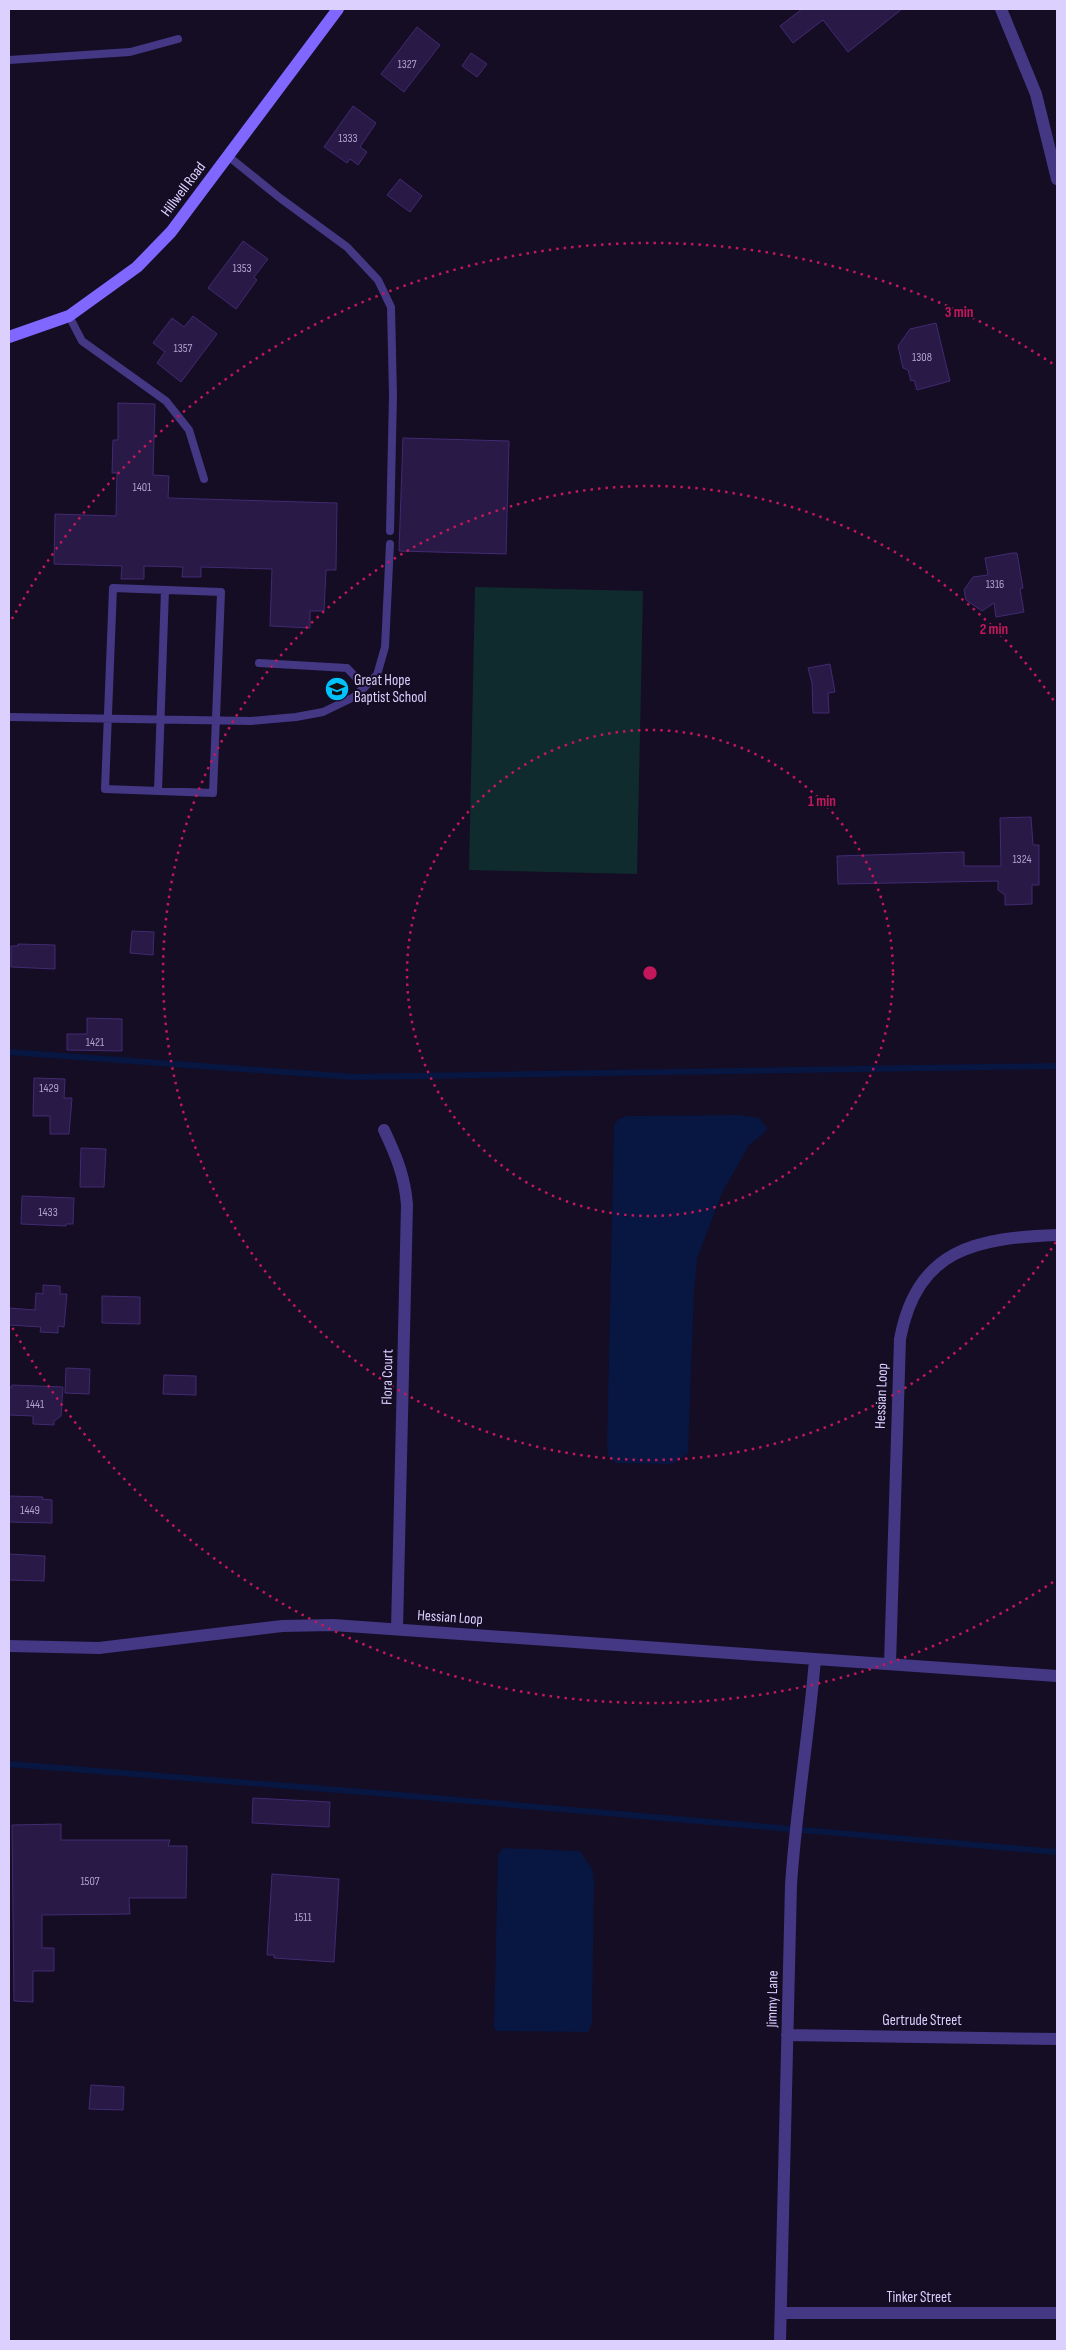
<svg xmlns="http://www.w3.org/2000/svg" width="1066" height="2350" viewBox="0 0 1066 2350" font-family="'Sofia Sans Condensed',sans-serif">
<rect width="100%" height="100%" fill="#140d24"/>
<path fill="#102b2e" d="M475,587L643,591L637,874L469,870Z"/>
<path fill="#081642" d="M739,1115L759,1118L767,1128L764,1133L749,1145L722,1193L697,1259L694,1291L688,1454L672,1464L616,1463L609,1457L607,1448L614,1124L619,1119L627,1116Z
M503,1848L580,1851L592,1869L594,1881L592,2021L590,2029L587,2032L497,2031L494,2028L498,1855Z"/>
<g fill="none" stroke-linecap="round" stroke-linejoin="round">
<path stroke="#081642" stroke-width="6" d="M9,1052L354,1077L1057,1066
M9,1764L376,1793L1057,1852"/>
</g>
<path fill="#281946" stroke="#422a72" d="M802,9H902L848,52L823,20L793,43L780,26Z
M417,27L440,45L404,92L381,74Z
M471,53L487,64L477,77L462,66Z
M353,106L376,123L360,147L367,152L358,165L350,159L347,163L324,147Z
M400,179L422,196L410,212L387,195Z
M243,241L268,259L254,277L257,280L236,309L208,288Z
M193,316L217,334L181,382L157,363L165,352L153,343L172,318L184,327Z
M936,323L950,381L917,390L914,380L911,381L908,370L903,368L898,346L910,329Z
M118,403L155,404L153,475L169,476L168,498L337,503L336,570H326L324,611H310V628L270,626L272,569L201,567V577H182L183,567L144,566V579H121L122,566L54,564L55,514L116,516L117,473H112L113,440H118Z
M403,438L509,441L506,554L399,551Z
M1012,553H1017L1023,588L1020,589L1024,612L996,617L994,603L982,611L966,600L964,590L973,577L988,575L985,558Z
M830,664L835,692L828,693L829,713H813L812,683L808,668Z
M1031,817L1033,845H1039V885H1032V904L1005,905V895L998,890V881L838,884L837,856L964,852V866H1001L1000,818Z
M132,931L154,932L153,955L130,953Z
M18,944L55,945V969L11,967V946H18Z
M87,1018L122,1019V1051L67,1050V1034H87Z
M34,1078L65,1079L64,1098H72L69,1134H50V1116H33Z
M81,1148L106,1149L104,1187H80Z
M22,1196L74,1198L73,1224H66V1226L21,1224Z
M43,1285L60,1286V1294H67L64,1327L58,1326V1333L40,1332L41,1327L9,1325V1308L35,1310L36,1293L43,1294Z
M102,1296L140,1297V1324L102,1323Z
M66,1368L90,1369L89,1394L65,1393Z
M164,1375L196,1376V1395L163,1394Z
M12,1385L63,1387L61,1416L54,1421V1425L33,1424V1416L9,1415V1387H12Z
M9,1496L43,1497L42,1499L52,1500V1523L9,1522Z
M9,1554L45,1556L44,1581L9,1580Z
M253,1798L330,1802L329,1827L252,1823Z
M61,1824V1840H170L168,1846H187L186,1898H129L130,1914L42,1915V1948H54V1971H33V2002L14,2001L12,1825Z
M272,1874L339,1879L334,1962L274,1958V1955H267Z
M91,2085L124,2087L123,2110L89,2109Z"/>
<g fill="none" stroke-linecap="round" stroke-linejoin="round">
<path stroke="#443784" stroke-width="8" d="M9,60L130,52L178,39
M228,156L280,198L347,247L378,280L391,307L393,395L390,531
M69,316L82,341L166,401L189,430L204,479
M113,588L221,592L213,793L105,789Z
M259,663L347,668L365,687
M9,717L251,721L296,717L323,712L354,697L377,675L385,647L390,544
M158,791L165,590"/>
<path stroke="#443784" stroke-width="12" d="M1001,9L1036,94L1057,179
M384,1130C396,1155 405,1177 407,1205L397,1629
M9,1646L99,1648L282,1626L333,1625L1057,1676
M890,1664L900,1339C917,1248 977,1238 1057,1235
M787,2035L1057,2039
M781,2313H1057
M780,2341L791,1885C796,1809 809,1734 815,1659"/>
<path stroke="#7f67ff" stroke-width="12" d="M9,337L69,316L137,267L171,232L338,9"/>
</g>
<g fill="none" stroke="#c2185b" stroke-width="2.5" stroke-dasharray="2.5 5">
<circle cx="650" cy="973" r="243"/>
<path d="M1056 1242A487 487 0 1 1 1056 704"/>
<path d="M1053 1582A730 730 0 0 1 12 1327M12 619A730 730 0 0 1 1053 364"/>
</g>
<defs>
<g id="school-disc" transform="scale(1.25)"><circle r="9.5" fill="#00c2fb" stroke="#140d24"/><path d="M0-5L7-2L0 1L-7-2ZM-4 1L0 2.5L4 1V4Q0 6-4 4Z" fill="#111"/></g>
</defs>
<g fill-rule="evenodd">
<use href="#school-disc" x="337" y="689"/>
</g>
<g text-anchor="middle" stroke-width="4" stroke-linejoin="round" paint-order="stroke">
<g font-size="12" fill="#afa2d1">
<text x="407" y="68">1327</text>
<text x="348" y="142">1333</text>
<text x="242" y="272">1353</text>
<text x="183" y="352">1357</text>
<text x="922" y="361">1308</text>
<text x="142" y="491">1401</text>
<text x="995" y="588">1316</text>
<text x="1022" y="863">1324</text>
<text x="95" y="1046">1421</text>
<text x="49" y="1092">1429</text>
<text x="48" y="1216">1433</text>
<text x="35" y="1408">1441</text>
<text x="30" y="1514">1449</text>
<text x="90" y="1885">1507</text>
<text x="303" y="1921">1511</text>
</g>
<g font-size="15" fill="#dcd0ff" stroke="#140d24">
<text transform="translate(183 189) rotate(-53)" y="5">Hillwell Road</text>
<text transform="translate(387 1377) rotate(-89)" y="5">Flora Court</text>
<text transform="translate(881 1396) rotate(-88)" y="5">Hessian Loop</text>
<text transform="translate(450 1617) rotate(4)" y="5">Hessian Loop</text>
<text transform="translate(772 1999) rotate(-89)" y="5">Jimmy Lane</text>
<text x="922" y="2025">Gertrude Street</text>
<text x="919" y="2302">Tinker Street</text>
</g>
<g font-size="15" fill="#dcd0ff" stroke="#140d24" text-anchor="start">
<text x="354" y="685">Great Hope<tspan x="354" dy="17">Baptist School</tspan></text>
</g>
</g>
<circle cx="650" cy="973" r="8" fill="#c2185b" stroke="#140d24" stroke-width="2.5"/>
<g font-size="15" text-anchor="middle" font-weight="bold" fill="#c2185b" stroke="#140d24" stroke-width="4" stroke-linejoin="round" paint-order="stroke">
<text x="959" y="317">3 min</text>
<text x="994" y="634">2 min</text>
<text x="822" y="806">1 min</text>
</g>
<rect width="1066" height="2350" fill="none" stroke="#dcd0ff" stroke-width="20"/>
</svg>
